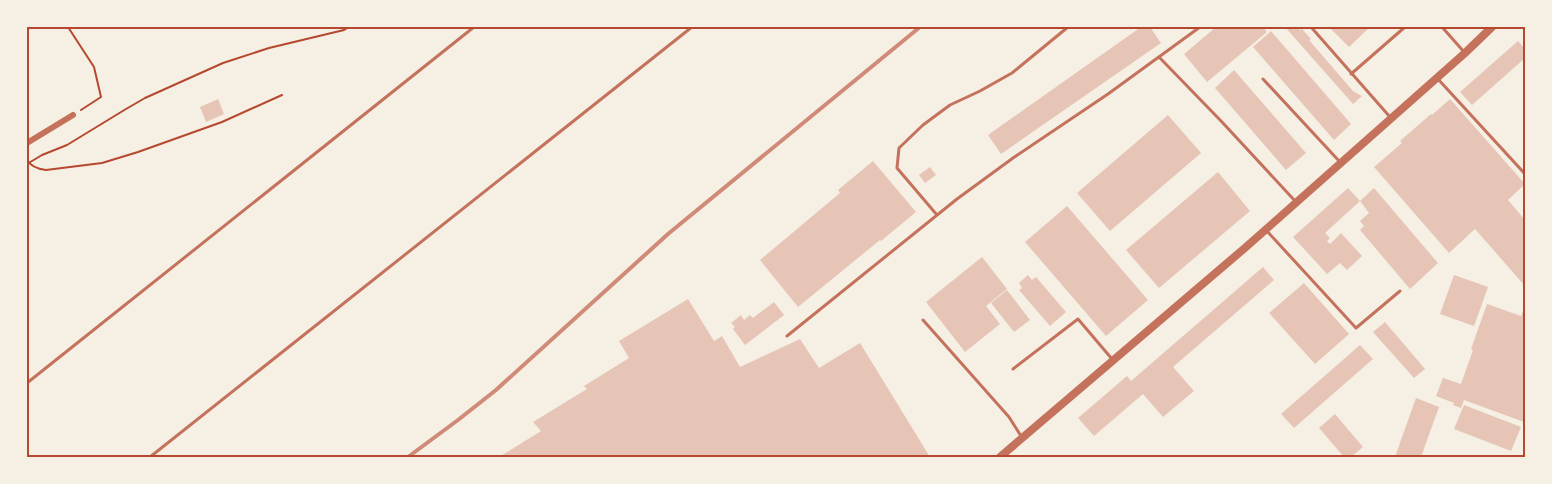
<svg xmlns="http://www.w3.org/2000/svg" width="1552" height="484" viewBox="0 0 1552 484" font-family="'Alegreya Sans',sans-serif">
<rect width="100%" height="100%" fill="#f6efe4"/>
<path fill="#e6c5b7" d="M1141,27H1150L1161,43L1001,154L988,135Z
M1216,27H1263L1267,32L1207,82L1184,54Z
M1285,27H1297L1300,30L1302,29L1311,39L1309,40L1353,91L1362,96L1353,104Z
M1329,27H1370L1349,47Z
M1271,31L1351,124L1334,140L1253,47Z
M1518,41L1525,49V58L1472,105L1460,92Z
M1234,70L1306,153L1286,170L1215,88Z
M218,99L224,114L206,122L200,107Z
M1450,99L1525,184L1508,200L1525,220V286L1475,229L1449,253L1374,167L1402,143L1400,141L1431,114L1432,115Z
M1168,115L1201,153L1110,231L1077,193Z
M873,161L916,212L881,241L880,240L798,307L760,260L840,193L838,190Z
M930,167L936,175L925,183L919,175Z
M1218,172L1250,211L1159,288L1126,250Z
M1348,188L1360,201L1325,233L1330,238L1327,241L1330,244L1341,233L1362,256L1347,270L1340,263L1327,274L1293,237Z
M1374,188L1438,263L1410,289L1360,230L1364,226L1360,221L1369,213L1360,201Z
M1067,206L1148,300L1106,336L1025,242Z
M982,257L1007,289L986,306L1000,324L965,352L926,302Z
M1263,267L1274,280L1173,367L1194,391L1163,417L1143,394L1094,436L1078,418L1127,376L1131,381Z
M1028,275L1032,280L1036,277L1066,312L1050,326L1019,290L1022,288L1019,283Z
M1454,275L1488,287L1474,326L1440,314Z
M1304,283L1349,334L1315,364L1269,313Z
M1007,290L1030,320L1014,332L991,303Z
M688,299L714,341L722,336L740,367L800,339L819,368L860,343L930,457H499L541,431L533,422L587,389L584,386L629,358L619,341Z
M774,302L784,315L745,345L733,329L735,327L731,323L741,315L744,320L750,315L753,318Z
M1487,304L1521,316L1525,305L1524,422L1464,400L1461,408L1453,405L1454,403L1436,396L1443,378L1461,384L1473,350L1471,349Z
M1385,322L1425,369L1414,378L1373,332Z
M1360,345L1373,359L1294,428L1281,414Z
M1416,398L1439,407L1421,457H1395Z
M1464,405L1521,427L1511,451L1454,429Z
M1335,414L1363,447L1351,457H1344L1319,428Z"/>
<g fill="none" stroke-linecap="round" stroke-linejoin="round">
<path stroke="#b5482f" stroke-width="2" d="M68,27L94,67L101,97L81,110
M27,160C31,167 38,169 46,170L102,163L138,152L222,122L282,95
M27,164L42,155L67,145L126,109L145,98L223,63L269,48L344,30L349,27"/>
<path stroke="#c5725c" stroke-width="3" d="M1311,27L1390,117
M1442,27L1465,53
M1159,57L1222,122L1296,202
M1351,74L1405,27
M1437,78L1525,174
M1263,79L1340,162
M937,215L897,168L899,148L923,125L950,105L980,91L1012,73L1068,27
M1266,230L1356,328L1400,291
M923,320L1009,417L1021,436
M787,336L957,199L1013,158L1108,94L1200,27
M1013,369L1078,319L1112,359
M27,383L474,27
M150,457L692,27"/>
<path stroke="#c5725c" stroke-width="6" d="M27,143L73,115"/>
<path stroke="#c5725c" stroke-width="8" d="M1000,457L1246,247L1465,53L1492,27"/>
<path stroke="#cf8b77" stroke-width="4" d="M408,457L458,420L496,390L668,234L920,27"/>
</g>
<rect width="1552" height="484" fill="none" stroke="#f6efe4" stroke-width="57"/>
<rect x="28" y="28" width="1496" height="428" fill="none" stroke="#b5482f" stroke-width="2"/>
</svg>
